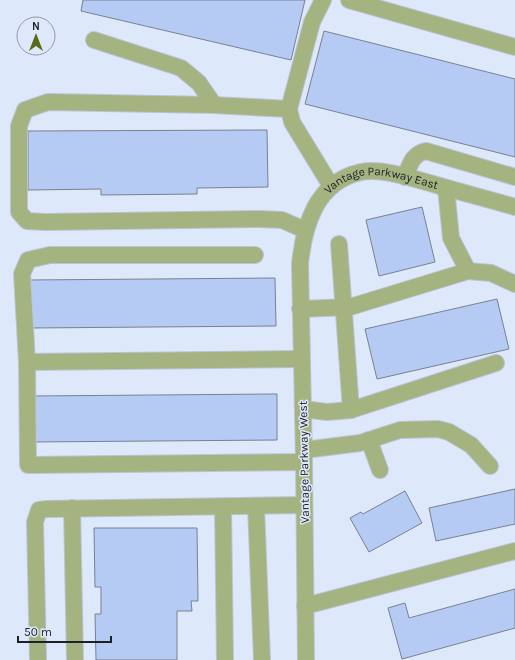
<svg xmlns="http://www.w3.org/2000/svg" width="515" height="660" viewBox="0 0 515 660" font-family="Karla,sans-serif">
<rect width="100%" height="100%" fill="#dee8fb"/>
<path fill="#b6cbf4" stroke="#788192" d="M83,0H305L291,60L81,11Z
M324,31L515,79V157L305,104Z
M267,130L268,187L197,188V194L101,195V189L28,190V131Z
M422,207L435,262L379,276L366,220Z
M275,278L276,326L29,328V280Z
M497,299L509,349L377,379L365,329Z
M277,394V440L31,442V396Z
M515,489V524L436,541L429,508Z
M405,491L422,523L369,552L350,518L361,512L363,514Z
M94,528H197L198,601H191L192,611H177V660H96L95,614H101V587H95Z
M515,589V628L402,659L388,608L405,603L409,618Z"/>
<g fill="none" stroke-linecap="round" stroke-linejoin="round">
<g stroke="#bbc4d5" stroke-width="18">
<g id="minor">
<path d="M323,0L312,22L289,109L292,122L331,186"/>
<path d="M349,0L515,47"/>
<path d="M94,40L181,68L199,83L214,105"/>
<path d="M289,109L214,105L48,102L25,110L19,126V212L27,221L46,222L260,219L282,220L305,230"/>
<path d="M405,177C410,165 412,154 426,151L515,177"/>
<path d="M446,188L451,238L468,271"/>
<path d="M300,309L350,307L468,271L491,273L515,284"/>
<path d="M301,359L27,362L28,465L304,462"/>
<path d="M27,362L22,274L28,260L50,255H255"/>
<path d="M303,409L327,412L351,410L339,244"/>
<path d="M351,410L496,363"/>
<path d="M369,440L380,470"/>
<path d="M304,450L360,443L400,430L438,429L449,432L471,445L490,466"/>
<path d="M256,506L262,660"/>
<path d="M223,507L225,660"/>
<path d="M72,508L75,660"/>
<path d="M305,606L515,551"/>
<path d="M38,660L35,522L39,510L47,509L304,505"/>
<path id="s1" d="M306,660L304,462L300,264C304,225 316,182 361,172C383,168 411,178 433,184C460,192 488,199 515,207"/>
</g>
</g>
<use href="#minor" stroke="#a4b37f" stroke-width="16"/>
</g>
<g text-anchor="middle" stroke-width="3" stroke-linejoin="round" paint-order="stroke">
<g font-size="12" fill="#1d2027" stroke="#dee8fb">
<text dy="4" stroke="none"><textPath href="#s1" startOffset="534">Vantage Parkway East</textPath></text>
<text transform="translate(304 462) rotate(-91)" y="4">Vantage Parkway West</text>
</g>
</g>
<g transform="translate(36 36)"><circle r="19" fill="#dee8fb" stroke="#9198a6"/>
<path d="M0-3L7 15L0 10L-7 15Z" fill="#596b18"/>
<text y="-6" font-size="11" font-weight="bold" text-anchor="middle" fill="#1d2027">N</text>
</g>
<path d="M18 636v6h93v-6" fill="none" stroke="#1d2027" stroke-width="2"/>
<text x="24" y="636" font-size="12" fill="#1d2027" stroke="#dee8fb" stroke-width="3" paint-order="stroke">50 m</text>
</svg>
